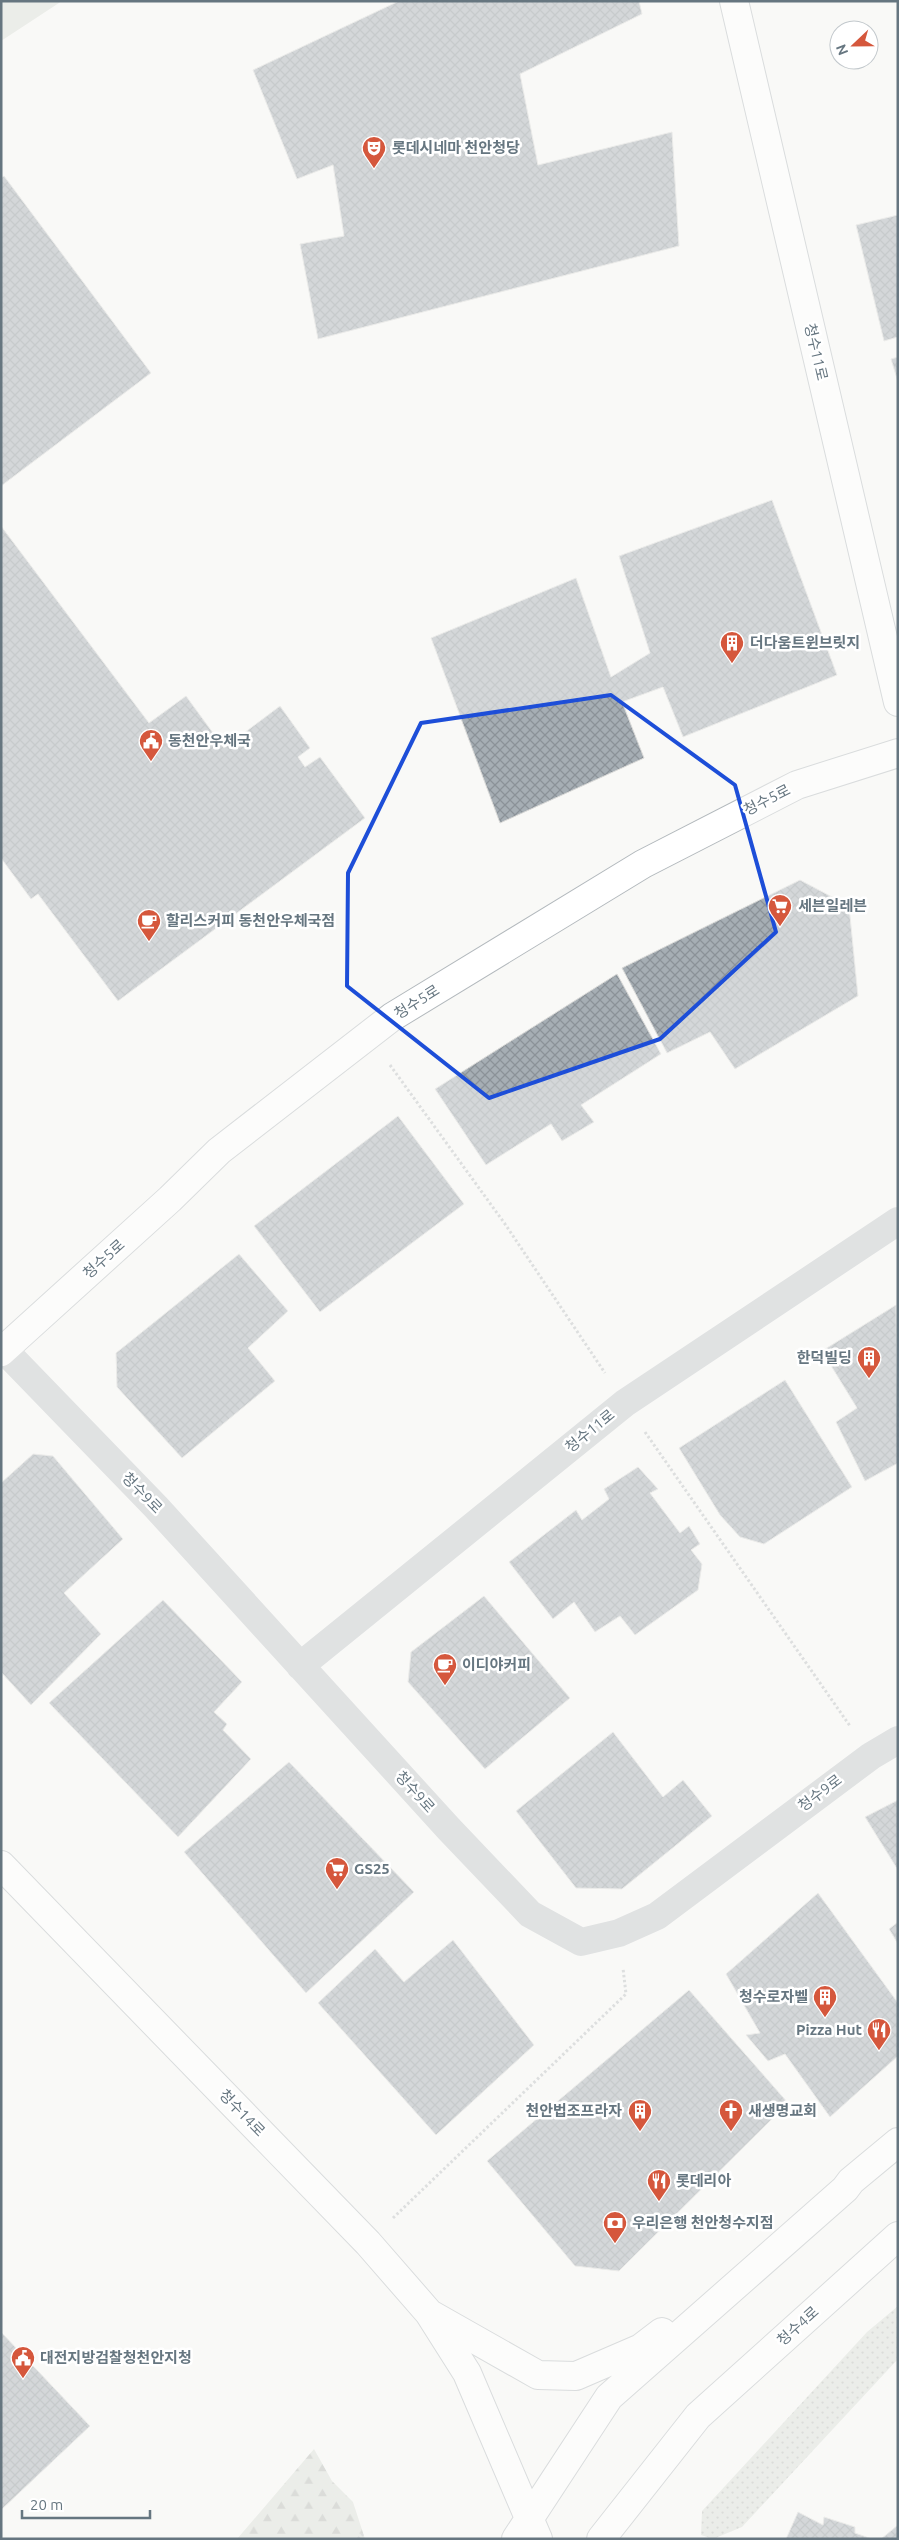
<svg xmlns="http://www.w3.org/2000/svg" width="899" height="2540" viewBox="0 0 899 2540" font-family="Ubuntu,'Noto Sans KR',sans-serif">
<defs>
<pattern id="grass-dots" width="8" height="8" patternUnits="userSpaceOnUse" patternTransform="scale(1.25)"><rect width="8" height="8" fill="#daded7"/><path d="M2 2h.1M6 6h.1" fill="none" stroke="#b5b9b4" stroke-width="1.8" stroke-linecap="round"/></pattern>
<pattern id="forest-firs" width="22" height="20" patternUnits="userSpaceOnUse" patternTransform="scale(1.25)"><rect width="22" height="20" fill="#daded7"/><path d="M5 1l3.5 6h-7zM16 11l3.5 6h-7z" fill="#b5b9b4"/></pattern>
<pattern id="building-cross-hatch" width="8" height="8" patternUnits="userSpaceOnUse" patternTransform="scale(1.25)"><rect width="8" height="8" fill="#a6aeb4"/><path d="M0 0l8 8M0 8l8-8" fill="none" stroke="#8b9298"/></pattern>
</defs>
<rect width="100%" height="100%" fill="#f9f9f7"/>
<path fill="url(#grass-dots)" d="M898,2306V2359L742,2527L713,2539L701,2535L702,2511L867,2332Z"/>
<path fill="url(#forest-firs)" d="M314,2449L332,2481L353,2502L365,2539H237Z"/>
<path fill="#daded7" d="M1,1H62L1,41Z"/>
<path fill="url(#building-cross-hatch)" stroke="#dbdbd9" d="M399,1H639L642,14L520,74L538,165L672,132L679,246L318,339L300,244L344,236L333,165L297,179L253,70Z
M4,176L151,373L1,486V178Z
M898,215V337L884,341L856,225Z
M898,357V382L891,359Z
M772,500L837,675L683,737L663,687L622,702L644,758L500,823L431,638L576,578L611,677L650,653L619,556Z
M1,526L149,723L186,696L224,748L280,706L310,748L298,757L305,767L320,757L365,818L118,1001L38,894L31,899L1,858Z
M800,880L849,906L858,996L735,1069L710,1032L667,1053L622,968Z
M617,974L661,1054L581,1105L594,1122L562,1141L551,1124L486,1165L435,1089Z
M398,1116L464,1204L320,1312L254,1226Z
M239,1254L288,1311L248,1348L275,1381L182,1458L117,1387L116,1353Z
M896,1305L898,1463L865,1481L836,1422L857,1408L822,1351Z
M785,1380L852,1487L764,1544L740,1537L720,1515L679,1448Z
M33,1454L53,1456L123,1539L64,1593L101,1634L31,1705L1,1672V1483Z
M638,1467L658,1489L650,1493L680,1533L689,1526L700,1544L691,1550L702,1564L698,1590L635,1635L620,1616L595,1632L574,1602L553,1619L509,1562L576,1510L582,1520L609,1499L604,1489Z
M484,1596L570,1698L485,1769L408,1682L411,1652Z
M163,1600L242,1682L214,1712L227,1724L223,1730L251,1759L178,1837L49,1703Z
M613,1732L663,1797L683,1780L712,1816L622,1889L576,1888L516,1811Z
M289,1762L414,1892L306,1993L184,1852Z
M898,1800V1870L865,1817Z
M818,1893L898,2003V2056L830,2117L785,2054L768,2061L746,2035L760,2033L726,1974Z
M898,1922V1944L889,1929Z
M453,1940L534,2045L436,2135L318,2003L375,1949L404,1982Z
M689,1990L788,2103L619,2271L575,2266L487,2161Z
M1,2332L90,2426L1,2510Z
M798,2512L823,2525L824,2517L855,2527V2533L872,2539H786Z
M898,2525V2539H881Z"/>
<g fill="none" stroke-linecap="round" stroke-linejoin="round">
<g stroke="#b3b9bd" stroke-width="30">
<path id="secondary" d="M734,1L898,702
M1,1352L170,1199L219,1151L392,1017L643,864L797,785L898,753
M1,1865L368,2243L429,2313L467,2373L538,2539
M432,2315L538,2375L576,2376L641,2348L662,2332
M516,2539L609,2397L845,2189L851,2181L898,2142
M601,2539L698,2416L898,2236"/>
</g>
<path stroke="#bbbec0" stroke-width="3" stroke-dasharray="2.5 2.5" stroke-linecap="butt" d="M390,1065L505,1224L605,1373
M645,1432L850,1726
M393,2218L626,1994L623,1968
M358,2539L363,2534"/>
<path stroke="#c1c5c8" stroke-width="28" d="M4,1350L156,1507L449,1829L530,1914L581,1942L619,1933L657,1916L871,1756L898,1740
M300,1666L625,1403L898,1221"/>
<use href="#secondary" stroke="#fff" stroke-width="28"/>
</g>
<path d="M0 0H899V2540H0ZM611,695L735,785L776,932L660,1039L489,1098L347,986L348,873L421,723Z" fill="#f9f9f7" fill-opacity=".55" fill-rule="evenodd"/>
<path fill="none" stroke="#1d4ed8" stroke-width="4" stroke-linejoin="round" d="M611,695L735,785L776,932L660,1039L489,1098L347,986L348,873L421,723Z"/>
<defs>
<g id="theatre-pin" transform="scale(1.25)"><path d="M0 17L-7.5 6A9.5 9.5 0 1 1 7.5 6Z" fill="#d5573c" stroke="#fff"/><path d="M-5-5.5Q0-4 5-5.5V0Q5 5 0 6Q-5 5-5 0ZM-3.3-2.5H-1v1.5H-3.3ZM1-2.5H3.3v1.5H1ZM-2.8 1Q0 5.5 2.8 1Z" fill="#fff"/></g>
<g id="building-pin" transform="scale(1.25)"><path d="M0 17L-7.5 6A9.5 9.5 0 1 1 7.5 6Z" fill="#d5573c" stroke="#fff"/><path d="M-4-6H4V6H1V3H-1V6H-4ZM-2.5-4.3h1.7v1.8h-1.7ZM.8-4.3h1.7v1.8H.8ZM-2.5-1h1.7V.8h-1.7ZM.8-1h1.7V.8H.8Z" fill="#fff"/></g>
<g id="civic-pin" transform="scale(1.25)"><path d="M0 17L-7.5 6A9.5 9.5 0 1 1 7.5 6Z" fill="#d5573c" stroke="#fff"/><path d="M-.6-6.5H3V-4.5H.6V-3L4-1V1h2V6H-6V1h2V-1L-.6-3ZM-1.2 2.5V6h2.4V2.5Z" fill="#fff"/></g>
<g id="supermarket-pin" transform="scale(1.25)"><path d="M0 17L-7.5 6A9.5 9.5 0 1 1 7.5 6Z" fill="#d5573c" stroke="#fff"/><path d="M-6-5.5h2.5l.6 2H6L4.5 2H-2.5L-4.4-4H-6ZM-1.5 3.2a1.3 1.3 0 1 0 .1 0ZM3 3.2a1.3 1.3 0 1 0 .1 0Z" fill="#fff"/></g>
<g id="cafe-pin" transform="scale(1.25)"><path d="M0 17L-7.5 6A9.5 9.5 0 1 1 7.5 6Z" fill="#d5573c" stroke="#fff"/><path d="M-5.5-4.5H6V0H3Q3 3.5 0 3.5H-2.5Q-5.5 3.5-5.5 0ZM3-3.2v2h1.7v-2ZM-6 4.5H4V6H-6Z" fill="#fff"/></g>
<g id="restaurant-pin" transform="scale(1.25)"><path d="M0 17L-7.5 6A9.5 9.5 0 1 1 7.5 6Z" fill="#d5573c" stroke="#fff"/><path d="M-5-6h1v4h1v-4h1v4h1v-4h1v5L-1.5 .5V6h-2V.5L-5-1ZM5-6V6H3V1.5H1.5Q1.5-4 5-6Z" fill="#fff"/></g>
<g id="church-pin" transform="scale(1.25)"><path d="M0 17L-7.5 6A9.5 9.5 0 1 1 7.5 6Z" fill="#d5573c" stroke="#fff"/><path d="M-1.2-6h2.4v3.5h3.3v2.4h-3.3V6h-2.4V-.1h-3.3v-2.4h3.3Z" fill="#fff"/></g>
<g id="bank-pin" transform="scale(1.25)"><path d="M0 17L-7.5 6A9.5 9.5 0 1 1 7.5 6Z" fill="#d5573c" stroke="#fff"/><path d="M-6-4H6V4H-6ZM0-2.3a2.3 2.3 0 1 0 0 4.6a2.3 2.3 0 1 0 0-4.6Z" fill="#fff"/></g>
</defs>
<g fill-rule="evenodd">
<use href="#theatre-pin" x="374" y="148"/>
<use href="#building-pin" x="732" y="643"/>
<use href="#civic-pin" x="151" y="741"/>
<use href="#supermarket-pin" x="780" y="906"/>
<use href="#cafe-pin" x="149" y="921"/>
<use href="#building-pin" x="869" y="1358"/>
<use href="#cafe-pin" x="445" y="1665"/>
<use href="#supermarket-pin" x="337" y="1869"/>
<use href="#building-pin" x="825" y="1997"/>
<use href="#restaurant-pin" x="879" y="2030"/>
<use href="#building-pin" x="640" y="2111"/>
<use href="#church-pin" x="731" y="2111"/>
<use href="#restaurant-pin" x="659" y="2181"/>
<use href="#bank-pin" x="615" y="2223"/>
<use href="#civic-pin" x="23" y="2358"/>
</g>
<g text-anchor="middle" stroke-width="5" stroke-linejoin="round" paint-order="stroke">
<g font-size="15" font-weight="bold" fill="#667680" stroke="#fff" text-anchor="start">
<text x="392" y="153">롯데시네마 천안청당</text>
<text x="750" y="648">더다움트윈브릿지</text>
<text x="168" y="746">동천안우체국</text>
<text x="798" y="911">세븐일레븐</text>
<text x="166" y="926">할리스커피 동천안우체국점</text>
<text x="852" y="1363" text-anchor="end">한덕빌딩</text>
<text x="462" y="1670">이디야커피</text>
<text x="354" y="1874">GS25</text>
<text x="808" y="2002" text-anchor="end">청수로자벨</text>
<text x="862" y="2035" text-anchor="end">Pizza Hut</text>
<text x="622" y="2116" text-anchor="end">천안법조프라자</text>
<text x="748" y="2116">새생명교회</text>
<text x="676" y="2186">롯데리아</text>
<text x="632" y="2228">우리은행 천안청수지점</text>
<text x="40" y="2363">대전지방검찰청천안지청</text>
</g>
<g font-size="15" fill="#667680" stroke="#fff">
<text transform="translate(816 352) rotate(77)" y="5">청수11로</text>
<text transform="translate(767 800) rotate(-27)" y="5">청수5로</text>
<text transform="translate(417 1002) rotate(-32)" y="5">청수5로</text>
<text transform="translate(104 1259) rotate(-42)" y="5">청수5로</text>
<text transform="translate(590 1431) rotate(-39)" y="5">청수11로</text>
<text transform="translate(142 1493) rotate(46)" y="5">청수9로</text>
<text transform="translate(415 1792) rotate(48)" y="5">청수9로</text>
<text transform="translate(820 1793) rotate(-37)" y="5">청수9로</text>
<text transform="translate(242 2113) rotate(46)" y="5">청수14로</text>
<text transform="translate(798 2326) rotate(-42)" y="5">청수4로</text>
</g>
</g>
<rect width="899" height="2540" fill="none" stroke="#667680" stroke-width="5"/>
<g transform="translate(854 45) rotate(248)"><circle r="24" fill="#ffffff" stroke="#c2c8cc"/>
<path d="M0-4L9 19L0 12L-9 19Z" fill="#d5573c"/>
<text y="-8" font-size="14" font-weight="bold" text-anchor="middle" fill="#667680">N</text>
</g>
<path d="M22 2510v8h128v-8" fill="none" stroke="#667680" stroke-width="2.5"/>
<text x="30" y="2510" font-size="15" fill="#667680" stroke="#ffffff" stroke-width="4" paint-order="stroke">20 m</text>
</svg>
